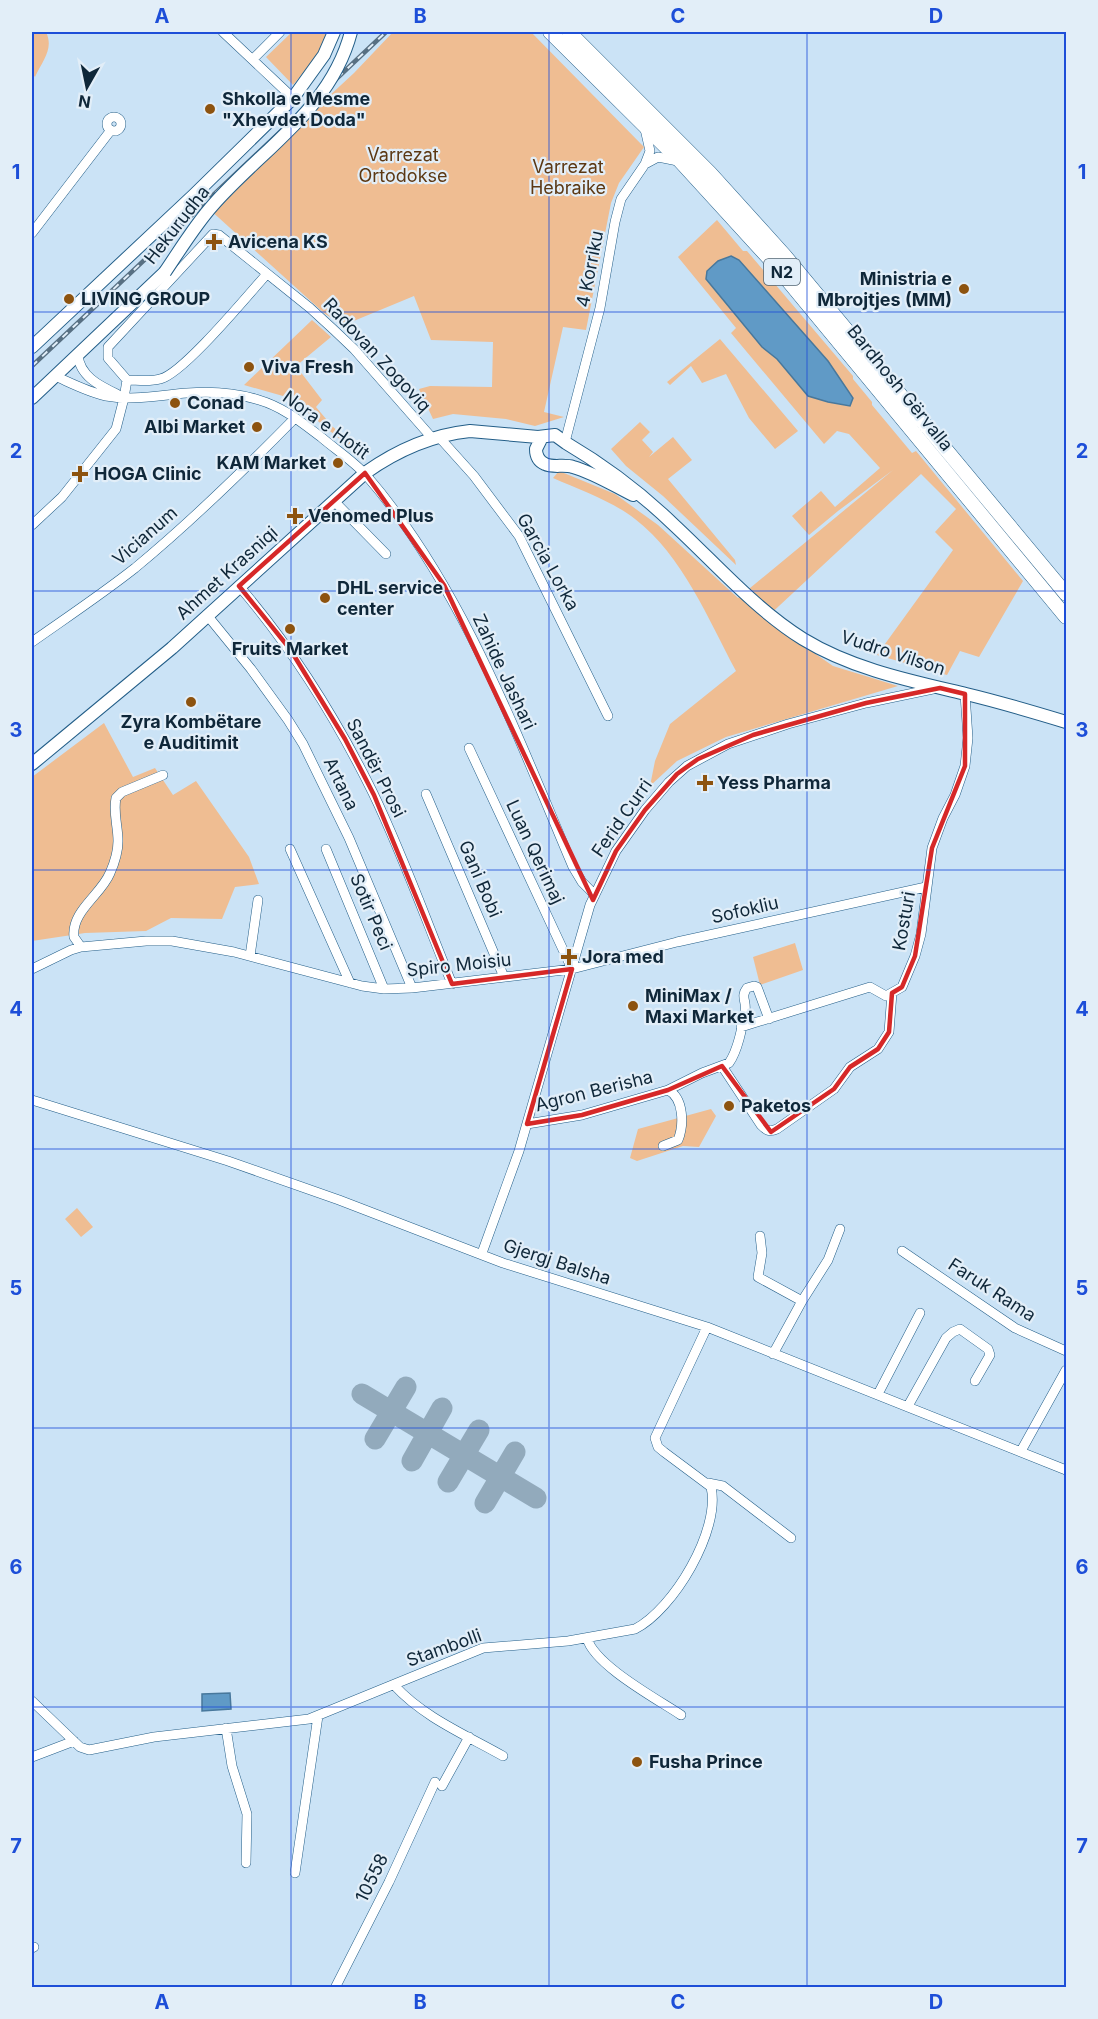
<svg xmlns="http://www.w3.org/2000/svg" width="1098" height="2019" viewBox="0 0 1098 2019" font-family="Inter,sans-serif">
<rect width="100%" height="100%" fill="#cbe3f6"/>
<path fill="#efbd92" d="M32,32H46C54,49 43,60 35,77L32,73Z
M292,32H329L315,58L293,85L266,57Z
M393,32H531L644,147L619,183L611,203L586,330L563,327L544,412L564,417L535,426L506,419L453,414L433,419L419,389L430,386L492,387L493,342L431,340L414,296L344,325L325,314L208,208L354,73Z
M717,220L743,251H747L853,376V379L872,402V405L912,453L916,451L1023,581L979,657L960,651L947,675L877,655L953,550L935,532L956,509L921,474L765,619L833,666L898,686L726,737L677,761L650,786L655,761L670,724L736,671C708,619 683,556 635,519C612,501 580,490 553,478L559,471L615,494L658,525L738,598L893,470L838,511L809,535L792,516L821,491L835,507L880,468L849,434L837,431L824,444L731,333L736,328L678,257Z
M312,320L331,337L296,366L322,400L316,407L332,426L361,452L359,455L290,398L244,385Z
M720,339L798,431L775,449L749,418L726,374L702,383L691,366L670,385L667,382Z
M640,422L650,432L642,440L653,452L649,457L673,437L692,460L668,479L735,560L736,565L663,496L626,466L611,449Z
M104,723L133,777L155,768L173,795L196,781L249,857L259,884L235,887L222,919L171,918L146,931L85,933L32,941V777Z
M795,943L803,970L760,985L753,957Z
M711,1109L716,1116L699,1147L683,1146L637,1161L630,1158L638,1129Z
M77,1208L93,1227L81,1237L65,1219Z"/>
<path fill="#609ac6" stroke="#48789c" stroke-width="1.5" d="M731,256L739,260L828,361L853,398L850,406L828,402L808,396L777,359L762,347L706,279L707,271L718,261Z
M230,1693L231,1709L202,1711V1694Z"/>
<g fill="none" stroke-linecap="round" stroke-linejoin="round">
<path stroke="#92aabc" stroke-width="21" d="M362,1394L536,1498
M375,1439L406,1387
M412,1461L442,1408
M448,1482L479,1430
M485,1503L515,1452"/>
<g stroke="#235e88" stroke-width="10">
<path id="minor" d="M223,32L293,98
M253,59L280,32
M107 124a7 7 0 1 1 14 0a7 7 0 1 1-14 0Z
M645,129L650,151L645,164
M32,233L111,130
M266,275C248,295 182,375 160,379C150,382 137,380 127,380L108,358V347L213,234L219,235L310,308L334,330L354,349L433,439
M78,354C79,376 100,386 117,394
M55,376C71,383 88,392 106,396C133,401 160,395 187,393C210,391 237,393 259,400C283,407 301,422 321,437C335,449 353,461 366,475C461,584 517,735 573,867L582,882L595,895
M439,437L474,476L519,536L608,716
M565,442L600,308L615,222L621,199L645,164L658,157L678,161
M334,501L386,554
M32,525L62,497L116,429L124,398L127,380
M239,586C293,649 336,718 373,793C403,855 426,920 452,984
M207,615L251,669L288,720L303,744L349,838L412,988
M32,642C66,618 102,594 135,568C192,521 244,470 295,418
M469,748L572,969
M426,794L504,977
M290,849L350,983
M326,849L384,989
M81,947L74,937C71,911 101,895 110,873C114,864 118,851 118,841C118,826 113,813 116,798L122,792L163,775
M250,956L258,900
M32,969L71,950L81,947L146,941H172L234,952L362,986L384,989L412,988L572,969L677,942L926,887
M741,1027L870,987L886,996L902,987L915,956L921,934L932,848L943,818L955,795L965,766L968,738L965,694
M722,1066L761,1125C767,1131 769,1132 777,1129L834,1089L850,1067L878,1049L889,1032L892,993
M668,1090L702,1073L729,1063C738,1050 742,1028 745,1011C747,1001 740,997 747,988L754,986L757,987L769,1019
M32,1100L228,1161L339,1200L503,1263L707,1327L1066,1470
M527,1124L582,1115L668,1090C684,1098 684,1125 678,1140L663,1146
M760,1236L762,1253L758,1277L802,1301
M902,1251L1015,1328L1066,1351
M482,1253L519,1151L590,905L616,851L645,810L669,782L687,766L728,744L788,724L866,703L933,689
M773,1354L802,1301L828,1260L840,1229
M878,1394L920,1313
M908,1406L946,1338L953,1332L960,1329L988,1349L990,1355L975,1381
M1021,1451L1066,1370
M708,1483L723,1486L791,1538
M587,1638C594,1665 657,1699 681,1715
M394,1685C423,1717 466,1735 503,1756
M32,1701L80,1747L89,1750L154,1737L309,1719L483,1648L568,1641L635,1629C673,1610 721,1530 711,1487L664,1452L658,1447L655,1438L707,1327
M226,1728L232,1766L247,1814L246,1863
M32,1757L74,1741
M442,1786L469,1737
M295,1873L318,1716
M32,1948L34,1947
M335,1988L389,1882L435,1782"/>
</g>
<g stroke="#235e88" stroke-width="14">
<path id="major" d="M32,347L194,195L293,98L324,55L334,32
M32,398L165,272
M542,437L536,449C536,455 538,461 545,464C553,468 564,464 573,467C594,473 613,485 633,495
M32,764L172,648L365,473C396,451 432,435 470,431L538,437L555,435L566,443C605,466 641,493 674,525C716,564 755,609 803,639C852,669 911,681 966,694C1000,702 1033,712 1066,722"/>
</g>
<g stroke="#235e88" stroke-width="15">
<path id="highway" d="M550,32L680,161L775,265L1066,617
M569,32L710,173L785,256L1066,594"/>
</g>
<use href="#minor" stroke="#fff" stroke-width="9"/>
<use href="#major" stroke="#fff" stroke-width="12"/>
<use href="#highway" stroke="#fff" stroke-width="14"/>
<g stroke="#587083" stroke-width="4.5">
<path id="rail" d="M32,366L386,32"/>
</g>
<use href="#rail" stroke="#e2eef8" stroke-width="2" stroke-dasharray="7" stroke-linecap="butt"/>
<g stroke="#235e88" stroke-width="14" stroke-linecap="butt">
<path id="major-bridge" d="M165,272C180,250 195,225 213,205C263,148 331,109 351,32"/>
</g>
<use href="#major-bridge" stroke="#fff" stroke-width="12"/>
</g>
<path fill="none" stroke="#d62828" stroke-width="4.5" stroke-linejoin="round" d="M365,473L444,585L593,900L616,851L645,810L677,774L698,759L753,735L866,703L940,688L965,694V766L932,848L915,956L902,987L892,993L889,1032L878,1049L850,1067L834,1089L771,1132L722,1066L668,1090L582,1115L527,1124L572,969L452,984L374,795L345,739L290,649L239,586Z"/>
<path fill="none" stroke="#1d4ed8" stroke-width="1.5" stroke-opacity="0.55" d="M291,32V1988M549,32V1988M807,32V1988M32,312H1066M32,591H1066M32,870H1066M32,1149H1066M32,1428H1066M32,1707H1066"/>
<g fill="#8d530f" stroke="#e2eef8" stroke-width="2">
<circle cx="210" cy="109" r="6"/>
<path d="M211 233h6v6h6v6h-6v6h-6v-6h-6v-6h6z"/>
<circle cx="964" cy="289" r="6"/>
<circle cx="69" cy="299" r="6"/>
<circle cx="249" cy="367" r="6"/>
<circle cx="175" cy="403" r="6"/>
<circle cx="257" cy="427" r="6"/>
<circle cx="338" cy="463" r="6"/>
<path d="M77 465h6v6h6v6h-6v6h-6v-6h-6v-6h6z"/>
<path d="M292 507h6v6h6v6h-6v6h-6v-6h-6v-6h6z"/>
<circle cx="325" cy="598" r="6"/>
<circle cx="290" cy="629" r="6"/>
<circle cx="191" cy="702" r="6"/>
<path d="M702 774h6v6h6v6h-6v6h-6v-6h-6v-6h6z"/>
<path d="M566 948h6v6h6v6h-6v6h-6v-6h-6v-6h6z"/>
<circle cx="633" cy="1006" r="6"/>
<circle cx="729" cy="1106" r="6"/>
<circle cx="637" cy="1762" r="6"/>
</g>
<g text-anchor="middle" stroke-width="4.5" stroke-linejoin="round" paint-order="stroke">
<rect fill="#e2eef8" stroke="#4e6372" stroke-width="1.5" x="764" y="259" width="36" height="26" rx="4.5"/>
<g font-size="16" font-weight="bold" fill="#0f2739">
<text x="782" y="278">N2</text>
</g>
<g font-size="18" font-weight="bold" fill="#0f2739" stroke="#e2eef8" text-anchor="start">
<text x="222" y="105">Shkolla e Mesme<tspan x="222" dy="21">"Xhevdet Doda"</tspan></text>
<text x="228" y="248">Avicena KS</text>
<text x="952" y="285" text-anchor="end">Ministria e<tspan x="952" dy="21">Mbrojtjes (MM)</tspan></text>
<text x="81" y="305">LIVING GROUP</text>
<text x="261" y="373">Viva Fresh</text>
<text x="187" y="409">Conad</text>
<text x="245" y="433" text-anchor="end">Albi Market</text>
<text x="326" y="469" text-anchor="end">KAM Market</text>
<text x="94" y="480">HOGA Clinic</text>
<text x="308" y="522">Venomed Plus</text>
<text x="337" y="594">DHL service<tspan x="337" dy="21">center</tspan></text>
<text x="290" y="655" text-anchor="middle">Fruits Market</text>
<text x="191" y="728" text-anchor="middle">Zyra Kombëtare<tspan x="191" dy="21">e Auditimit</tspan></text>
<text x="717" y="789">Yess Pharma</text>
<text x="582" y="963">Jora med</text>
<text x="645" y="1002">MiniMax /<tspan x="645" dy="21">Maxi Market</tspan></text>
<text x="741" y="1112">Paketos</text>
<text x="649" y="1768">Fusha Prince</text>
</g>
<g font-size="18" fill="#5c3813" stroke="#e2eef8">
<text x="403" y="161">Varrezat<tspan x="403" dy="21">Ortodokse</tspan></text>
<text x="568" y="173">Varrezat<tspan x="568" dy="21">Hebraike</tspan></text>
</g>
<g font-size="18" fill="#0f2739" stroke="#e2eef8">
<text transform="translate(177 225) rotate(-52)" y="6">Hekurudha</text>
<text transform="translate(590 269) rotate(-79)" y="6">4 Korriku</text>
<text transform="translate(377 355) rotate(47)" y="6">Radovan Zogoviq</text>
<text transform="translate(900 388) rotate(51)" y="6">Bardhosh Gërvalla</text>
<text transform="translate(326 425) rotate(36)" y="6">Nora e Hotit</text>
<text transform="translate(145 536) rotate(-41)" y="6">Vicianum</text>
<text transform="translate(548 562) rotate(61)" y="6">Garcia Lorka</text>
<text transform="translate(227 573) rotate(-42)" y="6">Ahmet Krasniqi</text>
<text transform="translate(893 653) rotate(18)" y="6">Vudro Vilson</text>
<text transform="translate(504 672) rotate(65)" y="6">Zahide Jashari</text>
<text transform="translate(376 768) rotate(63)" y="6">Sandër Prosi</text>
<text transform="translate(341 784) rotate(64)" y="6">Artana</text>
<text transform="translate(622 818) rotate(-55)" y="6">Ferid Curri</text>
<text transform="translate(535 852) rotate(65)" y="6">Luan Qerimaj</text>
<text transform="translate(480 879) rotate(67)" y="6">Gani Bobi</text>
<text transform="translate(745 910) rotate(-13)" y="6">Sofokliu</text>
<text transform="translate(371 912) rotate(67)" y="6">Sotir Peci</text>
<text transform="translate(904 921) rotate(-80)" y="6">Kosturi</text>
<text transform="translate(459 965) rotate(-6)" y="6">Spiro Moisiu</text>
<text transform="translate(594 1091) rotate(-14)" y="6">Agron Berisha</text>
<text transform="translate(557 1262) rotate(18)" y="6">Gjergj Balsha</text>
<text transform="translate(992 1290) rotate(33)" y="6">Faruk Rama</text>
<text transform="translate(444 1648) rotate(-20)" y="6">Stambolli</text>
<text transform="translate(372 1878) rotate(-64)" y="6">10558</text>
</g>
</g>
<rect width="1098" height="2019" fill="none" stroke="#e2eef8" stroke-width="66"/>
<g transform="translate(87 87) rotate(189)" stroke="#e2eef8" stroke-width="4.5" paint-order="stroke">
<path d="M0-4.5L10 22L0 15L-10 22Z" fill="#0f2739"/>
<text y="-9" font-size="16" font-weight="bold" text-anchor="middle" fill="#0f2739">N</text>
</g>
<rect x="33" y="33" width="1032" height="1953" fill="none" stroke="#1d4ed8" stroke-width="2"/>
<g font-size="20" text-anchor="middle" font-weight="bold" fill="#1d4ed8">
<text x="162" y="23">A</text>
<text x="420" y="23">B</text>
<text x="678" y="23">C</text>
<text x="936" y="23">D</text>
<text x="16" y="179">1</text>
<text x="1082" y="179">1</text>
<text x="16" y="458">2</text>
<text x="1082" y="458">2</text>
<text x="16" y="737">3</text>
<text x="1082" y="737">3</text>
<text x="16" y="1016">4</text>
<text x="1082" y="1016">4</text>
<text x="16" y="1295">5</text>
<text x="1082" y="1295">5</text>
<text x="16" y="1574">6</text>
<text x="1082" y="1574">6</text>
<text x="16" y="1853">7</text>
<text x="1082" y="1853">7</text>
<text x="162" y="2009">A</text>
<text x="420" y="2009">B</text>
<text x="678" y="2009">C</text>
<text x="936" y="2009">D</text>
</g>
</svg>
